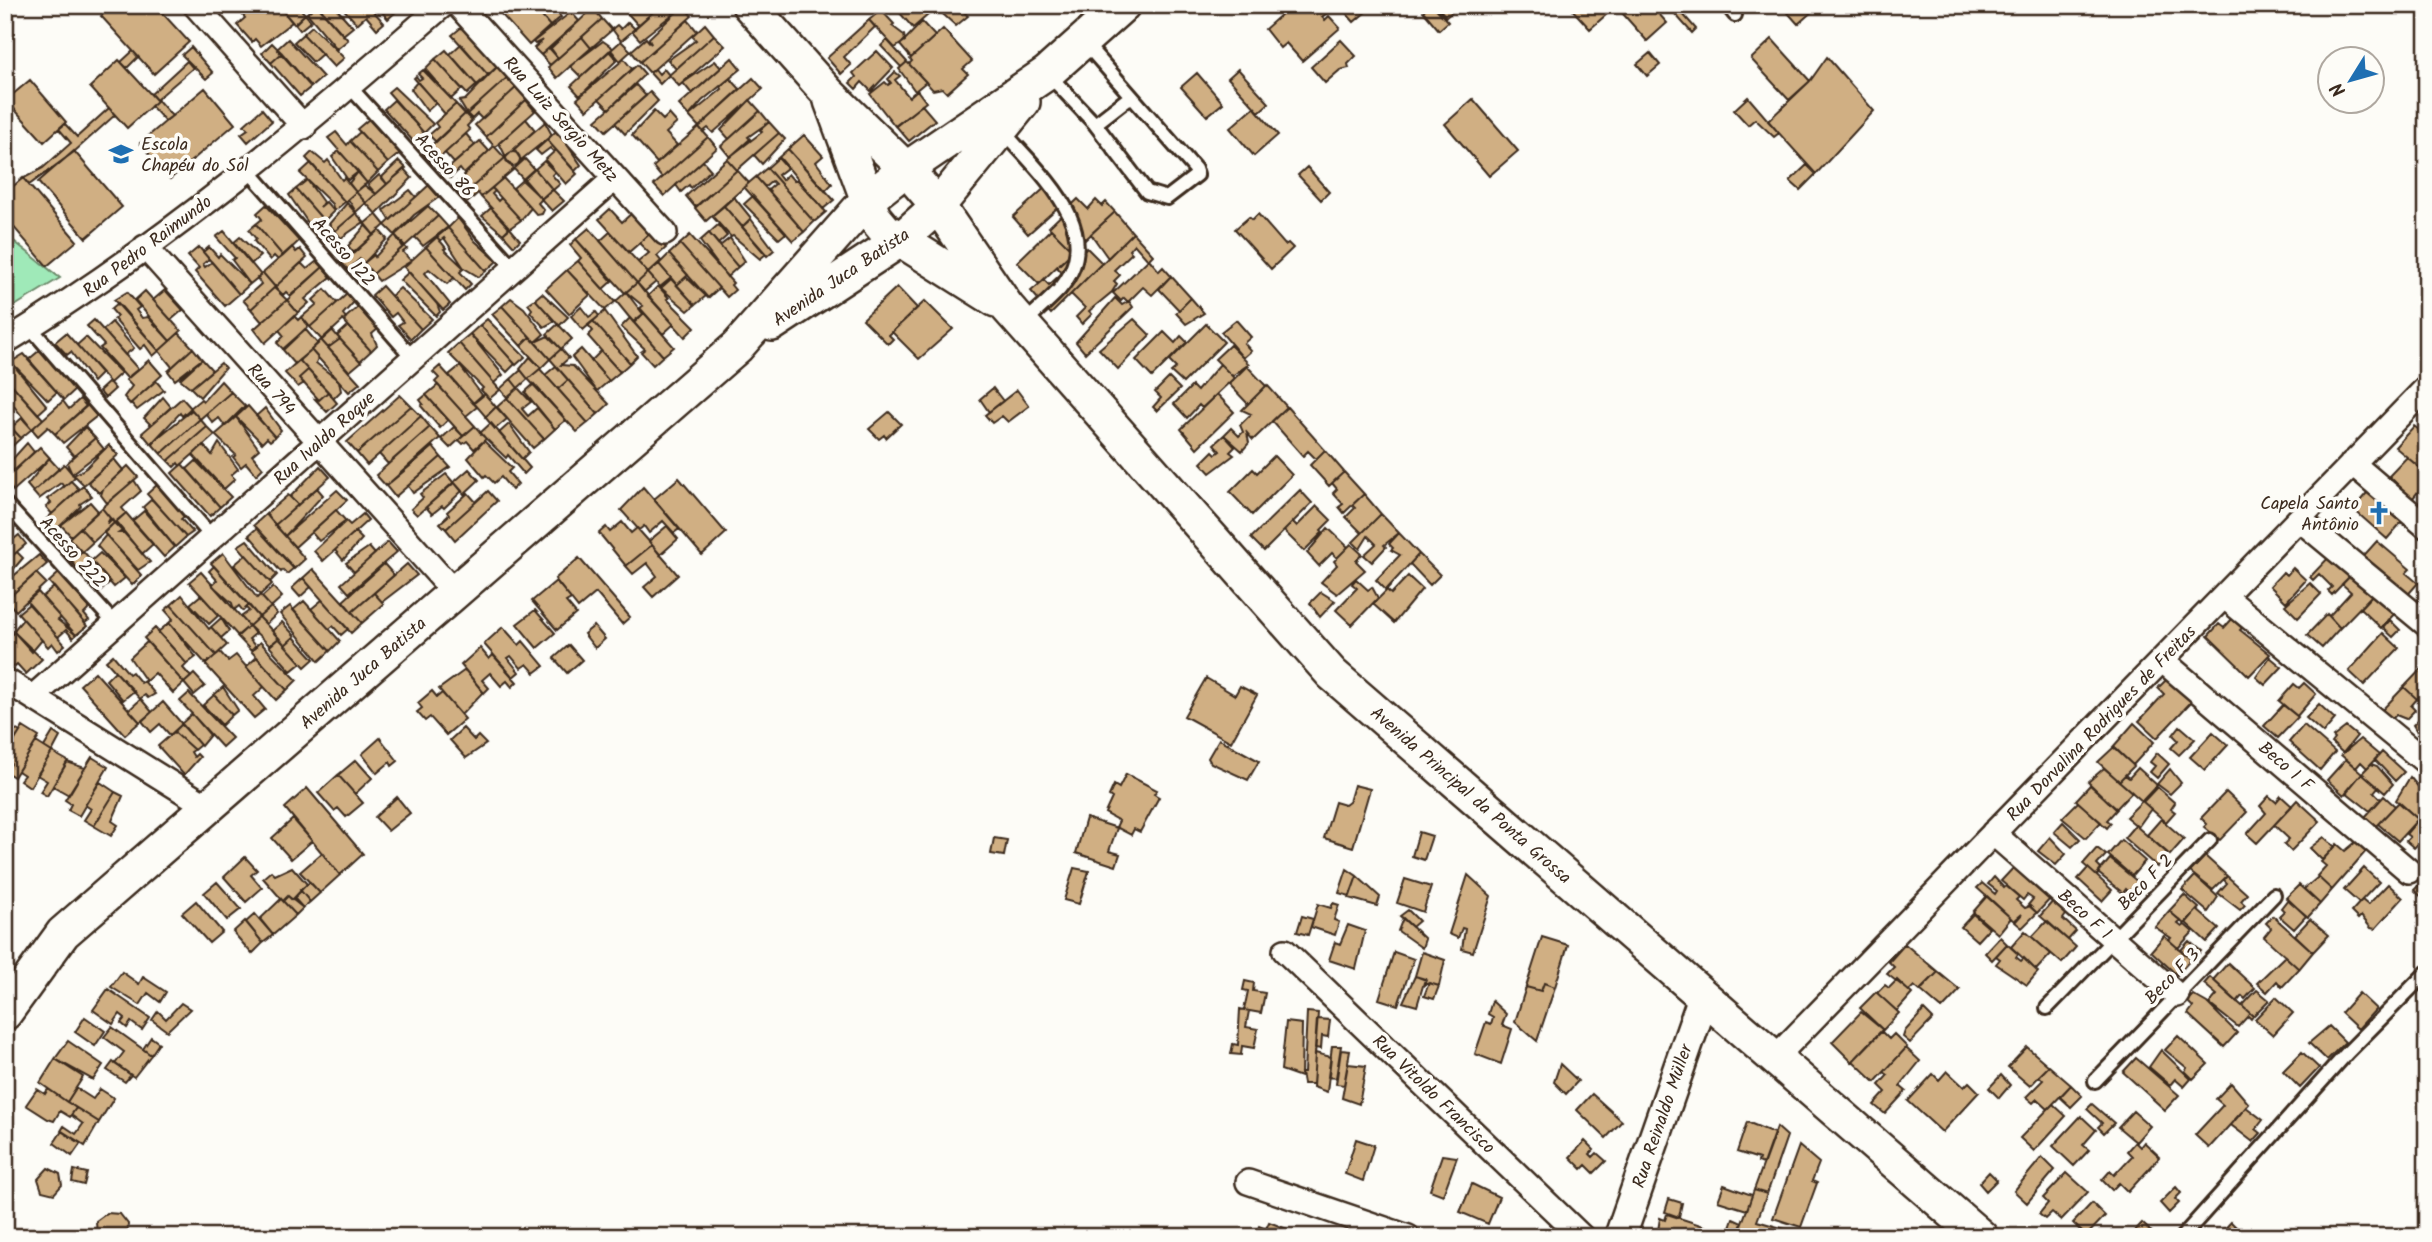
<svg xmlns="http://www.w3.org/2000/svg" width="2432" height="1242" viewBox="0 0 2432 1242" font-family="Kalam,sans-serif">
<rect width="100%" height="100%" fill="#fdfcf7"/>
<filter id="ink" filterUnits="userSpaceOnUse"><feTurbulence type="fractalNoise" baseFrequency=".0143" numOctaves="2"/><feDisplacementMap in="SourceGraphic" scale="14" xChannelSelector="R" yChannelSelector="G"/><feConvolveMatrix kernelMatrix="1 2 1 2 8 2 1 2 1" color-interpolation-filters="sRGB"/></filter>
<g filter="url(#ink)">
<path fill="#9fe9b8" stroke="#6d8a6b" stroke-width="2" d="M5,234L60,278L5,312Z"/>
<path fill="#d0af83" stroke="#3b2a1e" stroke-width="2" d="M113,5H155L189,42L154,74L101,16Z
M243,5H278L292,22L261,46L255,39L252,42L237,25L245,18L241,13L245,9Z
M278,5H297L305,14L294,24Z
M317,5L348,40L337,49L307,13Z
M326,5H336L335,7L353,27L343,35L321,10Z
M340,5H368L384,23L377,29L366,16L357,24Z
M368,5H395L399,9L388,19L377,6L373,11Z
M493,5H532L550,26L529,45Z
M532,5H551L561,17L550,26Z
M620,5H661L638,25Z
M661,5H669L668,9L673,14L640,40L632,31Z
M893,5H933L936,8L913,28Z
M933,5L958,6L968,16L956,26Z
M1292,5H1320L1327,13L1322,17L1325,20L1329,16L1340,28L1302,61L1286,43L1280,48L1265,29Z
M1339,5H1374L1354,22Z
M1429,5H1433L1448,22L1439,30L1423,11Z
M1436,5H1460L1446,17Z
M1651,5L1667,23L1647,41L1616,6L1590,29L1569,6Z
M1667,5H1675L1696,29L1692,33Z
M1781,5H1810L1814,10L1798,24Z
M683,6L692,16L640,62L631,51L646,38L651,44L649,38Z
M593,8L602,19L558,58L550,49Z
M881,10L894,24L892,26L904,35L905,41L895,48L869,20Z
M571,12L579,21L541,55L534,48L543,40L535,44L533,42Z
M305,14L311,21L300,30L295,24Z
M602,19L612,30L591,48L582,37Z
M688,20L697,31L650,73L640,62Z
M869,20L875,27L844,57L851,65L841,74L827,58Z
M628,22L635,29L621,41L612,29L617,25L621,29Z
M922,22L935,36L911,58L900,45Z
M705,24L714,35L676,69L668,60L696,40L692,36Z
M312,26L344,58L334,67L303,34Z
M463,26L499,65L488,75L452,35Z
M943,29L972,61L963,69L968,74L947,93L942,88L933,90L909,64L912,61L910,59Z
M303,34L322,54L313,62L294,42Z
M714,35L725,46L679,86L669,75Z
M582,37L591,48L557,78L548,67Z
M288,39L323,77L311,87L277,49Z
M1772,39L1810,81L1789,100L1751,59Z
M887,40L907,62L901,67L881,46Z
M1341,40L1356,56L1348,64L1349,68L1340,70L1325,83L1311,67Z
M603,41L613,48L581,77L570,66Z
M621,41L631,51L620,61L611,50Z
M272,43L282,53L271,63L262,53Z
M461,44L488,75L477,85L450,54Z
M191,47L213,73L206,79L182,55Z
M550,47L558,58L550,65L541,55Z
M446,50L477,85L467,94L435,59Z
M133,51L138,57L127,68L121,62Z
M609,51L617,60L580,96L571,86Z
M877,51L893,68L871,91L862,82L856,89L850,83L856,77L853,73Z
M282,53L311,87L300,96L271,63Z
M1650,53L1660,65L1647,76L1637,64Z
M1827,57L1874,111L1816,174L1768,121L1810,81Z
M732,58L741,69L702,101L689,116L679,105Z
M435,59L462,89L451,99L425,69Z
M624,59L632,69L587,110L577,99Z
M119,60L157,101L127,128L90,87Z
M187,61L193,68L157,99L172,116L165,121L151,106L157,101L151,94Z
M715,61L721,68L692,94L683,83Z
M907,62L926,82L915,91L899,69Z
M499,65L509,76L467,114L459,101L465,100Z
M637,65L645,74L609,109L599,99Z
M655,69L659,74L664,69L669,75L660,84L650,73Z
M1238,69L1269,103L1259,112L1228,78Z
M423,70L456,104L445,114L414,78L416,76L419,80L422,78L418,74Z
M895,72L900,76L895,80L909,97L917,90L926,102L895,126L870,94L885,82L888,85L891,83L888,79Z
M1197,73L1223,103L1207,116L1181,87Z
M509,76L518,86L482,119L477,114L472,119L467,114Z
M730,78L740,89L699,127L689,116L722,89L721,87Z
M753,78L763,89L713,133L708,128L703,132L699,127Z
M30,80L66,122L44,142L6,100Z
M417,82L436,103L427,111L411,89Z
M636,85L646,96L606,131L596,120Z
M518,86L528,98L486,137L475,125Z
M394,87L433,124L424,133L388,92Z
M205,88L235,124L170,179L140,143Z
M650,92L658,101L625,134L615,123Z
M1748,97L1779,133L1774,137L1755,119L1748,125L1734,110Z
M1473,99L1518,151L1489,176L1445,124Z
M394,100L424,133L414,142L384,109Z
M526,100L535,111L495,147L486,137Z
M750,100L760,111L729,139L721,130Z
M456,104L465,114L436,142L429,135L438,127L435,123Z
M922,105L935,120L909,141L896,126Z
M1254,107L1278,135L1254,156L1230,128Z
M109,108L115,115L74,152L29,185L24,178L43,168L71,143L59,129L65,124L77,137Z
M262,109L272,121L248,142L241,134L248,129L244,125Z
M654,111L663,120L669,114L677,123L666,133L677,145L657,163L632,135Z
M760,111L769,122L748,137L750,139L730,157L721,146Z
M465,114L472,121L467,126L470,130L433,164L423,153Z
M369,119L400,153L388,163L357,129Z
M526,119L535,130L506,157L499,143Z
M545,122L552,135L521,160L514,149Z
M769,122L779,133L737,170L727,159L762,132L760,130Z
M699,127L708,137L662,178L653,167Z
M557,130L581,165L575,171L547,140Z
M336,132L347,145L350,141L378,172L367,183L328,138Z
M360,132L388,163L378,172L350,141Z
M779,133L785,139L762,164L754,155Z
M466,134L475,145L454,163L445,153Z
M804,135L823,156L816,162L832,184L825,191L788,149Z
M708,137L717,148L664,196L654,185Z
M547,140L556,150L554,152L550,148L541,155L536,150Z
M480,141L489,151L464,174L460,169L450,178L444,172Z
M494,146L505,158L462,196L453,186Z
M788,149L834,200L823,209L779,157Z
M556,150L577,174L566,184L545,160Z
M74,151L122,207L86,238L38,182Z
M339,151L358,172L348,180L332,157Z
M506 159a7 7 0 1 1 14 0a7 7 0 1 1-14 0Z
M312,152L325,163L328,160L342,180L344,178L356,192L345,202L306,158Z
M505,158L514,169L481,197L478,193L468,202L462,196Z
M778,158L787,168L778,175L782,180L788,174L794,181L796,179L826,212L814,222L767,168Z
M525,159L534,169L523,179L514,169Z
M727,159L737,170L695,207L686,196Z
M399,161L406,168L387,184L382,177Z
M544,161L555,172L552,175L560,184L553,190L535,169Z
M703,161L711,170L691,188L689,185L681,192L676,185Z
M311,163L345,202L334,211L332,204L300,173Z
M1807,165L1816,174L1800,190L1790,181Z
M1307,167L1329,192L1321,200L1298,175Z
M767,168L814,222L804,232L768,190L775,184L772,181L765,187L756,177Z
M404,169L412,178L376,214L366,203Z
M535,169L552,189L541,199L524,179Z
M737,170L749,183L706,221L695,208Z
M358,172L367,183L356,192L349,183Z
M379,175L387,184L376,194L368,185Z
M756,177L804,232L793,241L744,187Z
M23,178L77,241L47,266L5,217V193Z
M503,178L531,208L521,220L492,188Z
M307,180L323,202L320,207L326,202L334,211L324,221L296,189Z
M522,180L542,199L538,203L544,210L542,214L537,215L513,188Z
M1049,184L1065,201L1028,234L1013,217Z
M364,185L376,194L366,203L356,192Z
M429,185L439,197L414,215L395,235L385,225Z
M492,188L495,191L492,194L498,201L501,198L521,220L510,228L481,197Z
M296,189L324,221L313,230L289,195Z
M410,190L416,197L390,220L384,210Z
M553,190L564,201L552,211L541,199Z
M356,192L366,203L356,212L348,199Z
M753,196L786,233L779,239L744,204Z
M734,197L751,218L742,227L724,206Z
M1078,199L1088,209L1096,200L1102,206L1106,202L1115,212L1073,251L1049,227Z
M347,203L356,213L335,231L329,224Z
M266,205L299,241L283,256L256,224L262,219L257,213Z
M428,206L438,216L405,246L395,235Z
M724,206L766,254L760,259L733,236L731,237L712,216Z
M491,208L509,228L503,234L482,216Z
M610,209L622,222L633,212L652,232L629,252L599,219Z
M1115,212L1133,233L1108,258L1091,234Z
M356,213L364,222L341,238L335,231Z
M376,214L385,225L374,235L364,224Z
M1258,214L1285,245L1288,243L1293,248L1271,269L1235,229L1249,217L1252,220Z
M438,216L448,227L423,246L415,237Z
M458,218L475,241L497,261L486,271L448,228Z
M751,219L774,250L767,256L742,227Z
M256,224L283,256L278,260L274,256L270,260L254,241L256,239L249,230Z
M366,225L374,235L354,253L348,246Z
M718,225L727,236L718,244L709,233Z
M448,228L486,271L479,277L464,268L444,238L440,241L437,237Z
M510,228L520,240L514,246L503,234Z
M589,228L637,283L625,293L576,239Z
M1051,229L1073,251L1039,284L1017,262Z
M379,230L387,239L364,263L360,259L348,270L342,263Z
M224,231L261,275L250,284L232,260L235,258L216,237Z
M610,232L648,273L637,283L600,241Z
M652,232L666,248L657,256L661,261L648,273L638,262L649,253L639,243Z
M709,233L738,267L727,277L700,241Z
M1133,233L1153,255L1148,260L1134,244L1129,250L1132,253L1114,270L1120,275L1114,281L1117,284L1112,292L1089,311L1092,314L1082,324L1076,317L1085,308L1071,294Z
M395,235L403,247L373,274L364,263L374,255L375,257Z
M690,235L733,283L731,285L735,290L727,297L680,244Z
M240,237L260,256L251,264L233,243Z
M437,237L446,248L444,249L464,268L460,272L471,284L465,290L426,247Z
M730,238L745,261L738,267L720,246Z
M576,239L612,281L603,289L578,261L581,258L570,245Z
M680,244L719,288L708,298L669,254Z
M404,246L407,249L403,252L411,261L379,281L373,274Z
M199,247L209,259L203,264L205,267L212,262L239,294L225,306L195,272L199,268L188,256Z
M209,247L218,257L220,254L250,284L239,294L203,252Z
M292,247L296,252L300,249L307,258L275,287L263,273Z
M426,247L454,278L447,284L429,269L425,273L450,304L443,310L404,267Z
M1077,248L1082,253L1087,248L1102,263L1051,314L1031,291L1044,280L1049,285L1062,273L1057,267Z
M669,254L688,275L677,285L659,264Z
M1149,259L1159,271L1163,267L1171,276L1152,295L1143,287L1128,302L1124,298L1121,301L1113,293Z
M317,261L323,267L290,296L286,292L283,295L275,287L301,263L307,269Z
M578,261L615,302L605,310L567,270Z
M659,264L671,278L660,287L648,273Z
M323,267L331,277L305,299L309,303L298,313L287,300Z
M567,270L590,295L569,314L546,289Z
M409,272L437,304L440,312L436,316L400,280Z
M263,273L275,287L251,309L243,300L261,284L257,278Z
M648,273L656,282L644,292L637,283Z
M1171,276L1191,298L1179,310L1159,289Z
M686,277L706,296L695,305L677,285Z
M671,279L695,305L688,311L661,288Z
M637,283L674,324L663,334L640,308L643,306L626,292Z
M382,286L421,329L411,339L398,325L403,322L396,313L391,317L372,295Z
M658,286L669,298L667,299L695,327L685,337L648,296Z
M897,287L917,308L889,335L893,339L888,344L863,319Z
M274,288L287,300L262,322L251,309Z
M400,288L432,319L421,329L391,296Z
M325,289L337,303L310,327L302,317L317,304L313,300Z
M165,290L183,310L171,320L153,300Z
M145,291L181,331L170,341L135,300Z
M127,292L140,307L136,310L142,318L148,317L170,341L159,351L114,300Z
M626,292L643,314L633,322L616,301Z
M542,293L568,317L559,326L535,299Z
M347,294L354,302L343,314L346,318L322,340L310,327Z
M511,298L524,308L544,334L535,342L502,306Z
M1115,298L1122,305L1129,301L1133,307L1085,353L1076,342Z
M1191,298L1204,313L1186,324L1176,313Z
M535,299L555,321L544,327L530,312L532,309L528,304Z
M287,300L298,313L265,343L254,329Z
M925,301L953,329L919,359L892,332Z
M118,303L159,351L153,356L145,345L140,349L114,319L117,316L111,309Z
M502,306L530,337L521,346L492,314Z
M358,307L378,329L372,334L377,345L371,351L343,320Z
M581,307L589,317L596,312L599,316L583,330L571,316Z
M605,311L637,356L630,363L593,321Z
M644,313L674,347L663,356L634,323Z
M294,316L298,320L301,317L309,326L283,349L277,343L284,336L279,330Z
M630,318L663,356L653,365L641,352L645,349L621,327Z
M487,319L525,357L516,365L480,325Z
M1134,319L1150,335L1118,369L1099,349Z
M94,320L138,369L127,378L100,348L104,345L87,326Z
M1236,320L1251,337L1244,343L1251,351L1243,358L1221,332Z
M593,321L630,363L620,372L588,336L593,331L588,325Z
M112,322L134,348L125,355L103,330Z
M558,324L572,339L561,349L547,334Z
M1206,324L1224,342L1183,383L1171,372L1176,368L1169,361Z
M480,325L515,364L507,372L470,334Z
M348,326L371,351L360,361L337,336Z
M305,329L318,344L295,364L283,350Z
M332,330L340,339L328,348L321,340Z
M1164,332L1175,343L1181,336L1187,342L1152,377L1136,360Z
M66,333L102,373L93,382L71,352L67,355L55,342Z
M179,333L193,348L172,367L159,351Z
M470,334L503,375L494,383L459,343Z
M548,336L561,349L550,359L535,342Z
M86,337L121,373L110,383L77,345Z
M530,337L550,359L541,368L521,346Z
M340,339L361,362L349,372L328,348Z
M321,340L360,383L349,392L311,350Z
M459,343L500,390L489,399L481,390L483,388L448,353Z
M1230,345L1249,364L1232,376L1215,359Z
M193,348L202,359L175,380L168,371Z
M561,349L569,358L561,365L573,366L609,404L598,414L550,359Z
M581,349L609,381L597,391L572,357Z
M40,350L75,390L64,400L28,360Z
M311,350L318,358L316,363L339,381L341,391L334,398L299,360Z
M601,351L620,372L609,381L591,361Z
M24,354L57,392L48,400L11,362Z
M530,357L541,368L528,379L520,369Z
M202,359L212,370L191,388L180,379Z
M149,360L162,375L130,404L124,397L132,386L126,380Z
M299,360L308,370L299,378L304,383L298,387L285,373Z
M11,362L47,406L38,414L5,377V365Z
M221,363L225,368L200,397L191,388Z
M1220,364L1234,378L1202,408L1199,405L1187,418L1174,404L1192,386L1197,391Z
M440,366L477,407L466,416L435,382L439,378L433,372Z
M460,366L482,395L473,403L449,375Z
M556,366L568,380L558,389L545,375Z
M1247,366L1266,386L1248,404L1229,384Z
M540,369L588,423L577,432L528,379Z
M308,370L328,392L319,400L299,378Z
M521,370L528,379L518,388L511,379Z
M5,377L43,419L32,429L10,401L13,399L5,391Z
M1169,378L1180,389L1157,411L1153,407L1161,398L1155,392Z
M511,379L518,388L507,397L500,389Z
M568,380L598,414L588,423L558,389Z
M156,381L164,390L137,410L131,403Z
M221,381L231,392L200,419L190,408L201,399L203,401Z
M109,382L115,389L105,398L99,391Z
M534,384L566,420L555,429L525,392Z
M438,385L475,426L463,436L426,395Z
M1267,385L1287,407L1253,440L1247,433L1249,443L1242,451L1224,435L1231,428L1239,436L1243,432L1240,425L1251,414L1242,410Z
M518,388L531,402L522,409L528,416L537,408L555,429L544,439L507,398Z
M993,388L1003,401L989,412L980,399Z
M1017,390L1029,406L1008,422L1002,416L992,423L985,415Z
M231,392L245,406L225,426L219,418L213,423L206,414Z
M328,392L337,403L327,412L315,399L319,400Z
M485,394L496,407L486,417L474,403Z
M1217,394L1234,412L1197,448L1181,429Z
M400,395L411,406L357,453L347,442Z
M426,395L448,420L440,428L421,406L423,404L420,400Z
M163,397L171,407L151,425L144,418Z
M182,398L191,408L182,416L180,413L151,444L142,433Z
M507,398L544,439L533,448L497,407Z
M80,399L86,406L55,434L48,427L38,436L32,429L63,401L69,409Z
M5,403L13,412L7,417L14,425L22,418L32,429L21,438L5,421Z
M88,405L97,416L63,443L55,434Z
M248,406L275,437L270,441L267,438L262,443L236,417Z
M411,406L421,416L367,465L357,453Z
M496,407L507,419L495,429L485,417Z
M1287,407L1325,450L1316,459L1308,451L1303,456L1272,421Z
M265,408L281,430L275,437L256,416Z
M192,410L200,419L161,454L153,445L156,439Z
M889,412L901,424L886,438L884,435L879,439L869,429Z
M421,416L430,427L388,464L379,454Z
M236,417L259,449L252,455L263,468L256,475L246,463L241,467L233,457L236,455L215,435Z
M200,419L207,427L168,461L161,454Z
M491,423L530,468L524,474L508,455L506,458L480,433Z
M509,424L529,452L522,459L499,433Z
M475,426L486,439L474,449L467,441L463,444L459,440Z
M2414,426L2427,436V474L2395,447Z
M85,427L95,438L74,456L66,447Z
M207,427L215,435L180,466L178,463L174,467L168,461Z
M430,427L440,438L386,486L376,475Z
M454,427L463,436L450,448L441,439Z
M13,430L21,438L10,448L5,437Z
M1224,435L1235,447L1230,452L1234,455L1210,473L1201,463L1213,451L1216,454L1220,451L1214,444Z
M95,438L104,449L72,474L67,463Z
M484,441L512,468L508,472L518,484L512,490L501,477L494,483L486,475L484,477L468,458Z
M27,443L34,452L14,471L8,464Z
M219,443L238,469L231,475L235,479L224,489L193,455L203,445L212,455Z
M109,445L118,455L84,485L74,475L86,468Z
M40,447L50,458L13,491L5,479Z
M433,447L441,457L395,497L386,486Z
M1325,450L1344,472L1329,486L1310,465Z
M1274,456L1292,475L1252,515L1230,492L1253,469L1257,473Z
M441,457L450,467L413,493L408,486Z
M2407,457L2426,473L2420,480L2425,484L2412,499L2389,476Z
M49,458L59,469L33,492L27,485Z
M114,459L123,470L99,493L88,482Z
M196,461L231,497L220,507L187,469Z
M64,464L75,477L64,487L61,483L39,499L33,492Z
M182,464L220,507L210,516L172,473Z
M128,466L138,477L107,503L101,495L103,489Z
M320,466L330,477L298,505L290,497Z
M469,469L479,480L464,494L454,482Z
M1344,472L1364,494L1344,513L1339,507L1343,504L1333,493L1337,489L1332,483Z
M446,474L454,483L417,515L411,509L423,498L420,494Z
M679,478L726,533L702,555L654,499Z
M134,480L141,491L122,508L126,513L114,523L102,508Z
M71,481L79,489L52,514L46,507L51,503L47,499Z
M454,482L462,491L444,508L442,506L432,514L426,507Z
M158,484L186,515L181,519L193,532L186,537L147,494Z
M83,486L92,496L80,504L81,506L57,529L53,525L49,529L43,522Z
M643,487L679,529L674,533L663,521L649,533L644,526L639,530L621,510Z
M2372,487L2406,517L2387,539L2353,509Z
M317,488L323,495L285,536L275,525Z
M337,490L347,500L295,547L285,536Z
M1300,490L1312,503L1264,551L1251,538Z
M488,491L497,501L455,540L446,529Z
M468,493L476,502L446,529L440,523L449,515L447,512Z
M1364,494L1381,514L1362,533L1346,517L1355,508L1352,505Z
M288,495L298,505L275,525L266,514Z
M152,499L186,537L175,547L143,507Z
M90,502L98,511L71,536L61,525Z
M1317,506L1331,520L1321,530L1323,532L1304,551L1284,531L1293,522L1297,526Z
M102,508L110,518L107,524L112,519L114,523L93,542L80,528Z
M336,510L346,521L319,541L311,532Z
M144,511L175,547L164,557L132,521Z
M126,513L153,544L142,554L116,522Z
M266,514L305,559L294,569L254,525Z
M363,514L368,520L323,561L314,551L346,521L350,525Z
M1381,514L1399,533L1384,545L1386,547L1372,562L1364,555L1376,544L1368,536L1360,549L1353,542Z
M622,522L631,533L637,528L652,545L626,566L599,533L606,527L610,532Z
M114,523L122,531L119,533H124L150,562L138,570L104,533Z
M667,526L678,539L660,555L649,541Z
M80,528L93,542L82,552L69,538Z
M257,528L294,568L287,574L283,570L281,572L249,535Z
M1328,528L1348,547L1337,558L1332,553L1319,566L1307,553Z
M355,532L362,539L343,560L335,550Z
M1399,533L1419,554L1386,590L1376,580L1400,555L1391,550L1393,548L1389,544Z
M19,535L26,544L5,562V546Z
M106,535L142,576L132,585L97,546Z
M247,540L277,575L270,582L238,546Z
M2377,541L2410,569L2406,573L2418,583L2405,598L2358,562Z
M388,542L397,552L349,593L341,584Z
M1351,544L1362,554L1356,561L1365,570L1337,594L1321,582L1337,565L1334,561Z
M652,545L678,575L653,597L644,587L657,576L647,563L633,574L626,566Z
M369,547L375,554L354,572L346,563Z
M83,551L110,582L99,592L71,561Z
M17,552L23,558L5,579V562Z
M100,553L125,578L114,587L91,561Z
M223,553L257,598L260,595L271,607L259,617L211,563Z
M1419,554L1440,575L1430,585L1410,564Z
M39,555L47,564L6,600L5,583Z
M246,555L272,584L260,595L234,565Z
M2331,555L2353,573L2332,595L2328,591L2332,587L2319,574L2313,580L2310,577Z
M579,558L630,617L622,624L596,593L578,608L555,579Z
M384,564L394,575L352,612L343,601Z
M407,564L417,575L382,602L374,593Z
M214,566L249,605L243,611L239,606L234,610L232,603L212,585L217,580L209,571Z
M2293,568L2306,580L2286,602L2270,586L2283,572L2287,575Z
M313,569L362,623L351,633L303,578Z
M201,572L249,626L238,636L189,582Z
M36,573L46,583L16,611L6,600Z
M59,573L90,608L84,614L89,620L85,623L49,582Z
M2353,573L2375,592L2340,628L2329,616L2351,592L2342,584Z
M1408,576L1422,589L1394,623L1373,604L1387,590L1391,594Z
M303,578L311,587L300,597L292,588Z
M1356,579L1368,590L1372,587L1378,598L1352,625L1336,610L1357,588L1352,584Z
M556,581L571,599L566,602L576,614L557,630L532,601Z
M2310,583L2321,594L2298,618L2285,605Z
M54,587L87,626L76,635L42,597Z
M273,587L282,597L271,607L262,597Z
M38,592L61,618L58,620L76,635L73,638L66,630L58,637L27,602Z
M1321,592L1335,601L1320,617L1310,603Z
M2375,592L2397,611L2381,628L2360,608Z
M374,593L384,604L362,623L352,612Z
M182,595L209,629L211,627L227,645L216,655L171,605Z
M201,595L219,615L209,624L190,604Z
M322,600L348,629L341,635L333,626L329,629L311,609Z
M304,601L340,641L330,651L293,610Z
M29,604L65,645L58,651L52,643L48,647L18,613Z
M171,605L216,655L206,664L169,623L173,619L165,610Z
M249,605L259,617L249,626L241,617L249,611L246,608Z
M290,606L330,651L319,661L280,614Z
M271,607L277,614L266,624L259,617Z
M535,610L555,633L537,648L517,624Z
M2327,614L2340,628L2322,648L2307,635Z
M259,617L279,638L270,646L249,626Z
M221,618L229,631L221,638L211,627Z
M23,619L42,640L32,652L13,631Z
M2232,619L2242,628L2240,630L2270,654L2249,676L2208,636L2219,624L2224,628Z
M2390,620L2400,630L2393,637L2383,628Z
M282,622L295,636L285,645L272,631Z
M169,623L196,657L187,664L158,632Z
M249,626L255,634L249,639L256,647L251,651L237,636Z
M594,626L605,639L595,648L584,634Z
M503,627L519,645L523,641L544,666L535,673L527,664L521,668L511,656L508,658L519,672L513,677L484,644Z
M155,628L187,664L183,668L191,677L184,683L144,638Z
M14,632L42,659L26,674L17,664L14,667L5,659V641Z
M2383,633L2399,648L2364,685L2349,671Z
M294,637L314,659L305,667L285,645Z
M279,638L301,663L291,671L269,646Z
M147,642L184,683L173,693L155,673L146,681L130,658Z
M260,642L297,680L287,690L251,651Z
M569,645L582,660L567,673L554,658Z
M480,648L489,659L493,655L517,682L512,687L507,681L501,686L490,673L482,680L489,688L484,693L461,665Z
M220,652L228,661L236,655L264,687L254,696L265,709L254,718L205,664Z
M113,655L129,674L132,672L141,683L144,681L155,694L148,698L145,695L140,699L106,661Z
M257,657L287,690L276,700L246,667Z
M2270,657L2282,667L2265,685L2256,677Z
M2426,664L2427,697L2423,694L2417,699L2404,687Z
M465,670L483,692L461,715L439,689Z
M115,671L134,691L123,700L106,680Z
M95,672L140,722L125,735L80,685Z
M194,674L205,686L194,695L184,683Z
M1206,678L1235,695L1240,686L1257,695L1231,742L1184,716Z
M2168,678L2192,701L2157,738L2139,721L2164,694L2158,688Z
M2304,683L2316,694L2297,716L2279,701L2294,684L2299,688Z
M223,687L238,710L232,715L214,695Z
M2404,687L2417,699L2411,706L2415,710L2406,719L2396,715L2391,720L2381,711Z
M432,691L437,697L442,693L465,719L446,735L430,717L425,721L417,712L422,708L418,703Z
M189,693L232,738L222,747L180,701Z
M214,695L232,715L222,725L203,705Z
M141,699L152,712L140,722L129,710Z
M163,702L182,724L170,735L160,724L151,732L142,721Z
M2319,704L2335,719L2323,733L2306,718Z
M2283,705L2298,717L2278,738L2264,726Z
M192,714L210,735L201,746L181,724Z
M2424,714L2427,717V746L2424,750L2414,741L2419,735L2413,725Z
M2134,723L2154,742L2133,765L2113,747Z
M182,724L200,745L194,750L174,732Z
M2304,725L2335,752L2320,770L2289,742Z
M2180,726L2195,739L2179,755L2171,748L2178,740L2173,735Z
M12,727L20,732L5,756V738Z
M23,727L39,737L14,777L6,772L11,764L5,760V756Z
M2346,727L2357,736L2343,753L2332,743L2335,739L2333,737Z
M463,728L474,740L478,736L486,744L466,758L450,740Z
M53,732L60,737L52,752L44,747Z
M174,732L194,750L191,752L194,757L197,754L200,757L184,775L158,746Z
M2213,732L2228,745L2205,770L2190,757Z
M380,738L398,761L392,766L390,762L377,773L362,754Z
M1219,739L1259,761L1248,780L1211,763L1208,758Z
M2360,739L2379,755L2367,768L2361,762L2356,768L2341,755Z
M36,742L52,752L30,787L20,780L24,775L18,771Z
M2114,747L2134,766L2119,781L2098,762Z
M52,752L68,761L47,796L40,792L47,781L37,775Z
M2382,752L2404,772L2395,781L2375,760Z
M2157,753L2169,764L2157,778L2150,772L2155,766L2150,762Z
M92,757L108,767L79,816L68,810L71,804L65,800Z
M2346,759L2362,773L2344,795L2327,780Z
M356,760L372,778L355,794L338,775Z
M67,762L85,768L69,795L53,786Z
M2371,764L2377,766L2393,784L2385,793L2362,773Z
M2104,768L2132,792L2116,809L2088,782Z
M2138,768L2157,785L2142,801L2119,781L2125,775L2129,778Z
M2170,769L2181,783L2170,794L2157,784Z
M2362,773L2378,787L2374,792L2381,799L2370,811L2346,792Z
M1126,774L1157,790L1154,794L1159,797L1140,832L1134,829L1131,835L1116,827L1119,821L1105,813L1112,798L1109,796L1114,785L1119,788Z
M338,775L363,803L346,817L338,808L334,811L318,793Z
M2410,777L2427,797V827L2396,800Z
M100,782L115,792L94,826L84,820L91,809L85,805Z
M1354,785L1370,789L1353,847L1324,838L1335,802L1345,805L1349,802Z
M2090,785L2117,809L2107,820L2111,823L2107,828L2076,800Z
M2157,787L2175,803L2171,809L2175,812L2166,822L2143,802Z
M307,788L363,854L340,875L285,808Z
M115,792L123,796L112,821L118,825L111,836L94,826Z
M2226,792L2247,812L2220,840L2204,827L2207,824L2201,818Z
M2269,796L2276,802L2281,796L2292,806L2257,843L2247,834L2266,813L2260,806Z
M2384,796L2395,806L2376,826L2365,817Z
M397,797L410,813L388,831L375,817Z
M2297,800L2320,821L2291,851L2284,844L2289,839L2274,825Z
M2142,801L2151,809L2138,827L2126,817Z
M2078,802L2101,822L2086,838L2062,818Z
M2399,802L2418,819L2398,841L2378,824Z
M1086,818L1117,828L1109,851L1120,854L1116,866L1076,853Z
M293,819L312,841L291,859L272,838Z
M2161,819L2184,839L2170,855L2147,835Z
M2417,821L2427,830V835L2414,848L2406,841L2410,837L2406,834Z
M2063,822L2080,839L2072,847L2054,832Z
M2135,825L2167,853L2157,867L2124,838Z
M1419,832L1432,836L1424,860L1412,856Z
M2050,837L2066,854L2056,865L2038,851Z
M2324,837L2335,847L2322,860L2310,848Z
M994,838L1007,840L1004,856L991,854Z
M2121,840L2145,861L2132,876L2108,855Z
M2357,841L2367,850L2332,890L2317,876L2326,866L2321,862L2337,844L2345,851Z
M2097,848L2106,855L2097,865L2101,869L2097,876L2083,864Z
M322,853L340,875L320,893L300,872Z
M2205,856L2227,876L2213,890L2190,872Z
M245,857L257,870L251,875L262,888L246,902L224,877Z
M2110,859L2138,882L2129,892L2126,889L2123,893L2098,873Z
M2016,865L2052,897L2037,913L2028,905L2033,899L2027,895L2023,900L2001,881Z
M292,867L307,884L292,900L288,896L283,901L263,878L271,871L275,875Z
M1074,868L1089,871L1079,904L1064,900Z
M2088,868L2112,890L2102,901L2078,879Z
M2364,868L2379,882L2359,903L2344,890Z
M1347,869L1357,876L1350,896L1339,893Z
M1468,875L1491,896L1473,952L1462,949L1465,929L1462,928L1458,938L1449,934Z
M1357,876L1380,897L1377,906L1349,898Z
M2195,876L2218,897L2208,912L2182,890Z
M2227,876L2247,894L2241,901L2245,905L2240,910L2218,893L2227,883L2224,880Z
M1994,877L2004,888L2006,886L2019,897L2016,900L2025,908L2030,906L2037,913L2022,928L2015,922L2022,914L2014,921L1977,888L1982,883L1995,894L1997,891L1988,884Z
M2318,877L2332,890L2320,904L2304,889Z
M2427,877V902L2414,890Z
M1405,879L1431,887L1423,912L1397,903Z
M217,882L241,909L227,920L204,893Z
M310,882L320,893L310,902L300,890Z
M2388,884L2403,898L2375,929L2371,928L2361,916L2358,919L2351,912L2362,900L2368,905Z
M2299,885L2320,904L2308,917L2286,898Z
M301,891L310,902L303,908L294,898Z
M2184,895L2199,908L2184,924L2169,911Z
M288,896L303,908L296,915L283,901Z
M1987,896L2011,918L1998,934L1973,912Z
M281,899L296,915L273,935L260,919Z
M2288,899L2306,916L2294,929L2279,916L2284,911L2281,908Z
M2054,900L2068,912L2063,919L2076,931L2068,940L2040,916Z
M196,901L222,932L209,943L182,913Z
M1333,903L1339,905L1334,920L1339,922L1335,935L1311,927L1318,904L1331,908Z
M1408,910L1419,921L1412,927L1400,916Z
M2197,910L2219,929L2207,942L2186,923Z
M2169,911L2181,921L2178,924L2182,927L2185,925L2193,932L2178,948L2169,940L2171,938L2155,927Z
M255,914L273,935L263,943L246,922Z
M1973,914L1989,928L1977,941L1961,927Z
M1302,916L1313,919L1308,935L1297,932Z
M2273,916L2313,952L2299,969L2264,937L2271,928L2266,923Z
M1403,918L1425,939L1422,948L1398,931Z
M2310,919L2329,935L2313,952L2295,935Z
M245,921L263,943L252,954L233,932Z
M2047,921L2076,947L2062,963L2032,937Z
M1348,925L1365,931L1356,969L1329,960L1335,942L1340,944Z
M2025,931L2051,954L2036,970L2011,947Z
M2164,936L2191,959L2177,975L2151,951Z
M1542,937L1568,945L1555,987L1544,983L1541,991L1526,987Z
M2000,937L2007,944L1992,960L1985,953Z
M2189,941L2201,951L2192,960L2181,950Z
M1905,944L1938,972L1920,991L1914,986L1909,991L1887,974L1894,967L1889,962Z
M2007,944L2018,954L2016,957L2021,961L2024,958L2038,972L2027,985L1996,964L2000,959L1996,956Z
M1394,952L1414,959L1398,1005L1379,999Z
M1422,952L1445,960L1439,986L1429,983L1424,985L1426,980L1415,976Z
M2285,956L2299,969L2282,987L2277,981L2267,992L2257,983Z
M2228,963L2255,988L2245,999L2242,996L2237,1002L2213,980Z
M122,972L139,984L143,977L166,992L160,1002L148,993L140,1005L111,987Z
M1938,972L1960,990L1942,1009L1920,990Z
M1415,976L1425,979L1417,1006L1403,1002Z
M2210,977L2253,1016L2251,1019L2248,1016L2238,1027L2209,1004L2217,995L2204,984Z
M1897,980L1912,994L1897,1011L1877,993L1885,985L1889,988Z
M1245,981L1254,983L1253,991L1265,993L1261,1013L1244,1010L1248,991L1243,990Z
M1429,983L1439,986L1434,999L1424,996Z
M1544,983L1555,987L1537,1041L1515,1022L1526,987L1541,991Z
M108,989L150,1018L142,1030L131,1022L127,1028L121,1023L125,1018L120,1014L113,1024L93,1010Z
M2257,990L2269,1000L2253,1016L2242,1006Z
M1876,992L1899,1013L1883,1030L1860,1008Z
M2359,993L2376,1009L2358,1029L2341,1013Z
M2193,995L2207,1003L2237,1033L2224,1047L2188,1014L2193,1007L2187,1001Z
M2276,997L2293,1013L2273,1035L2255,1019Z
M1492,1001L1506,1014L1502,1025L1512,1029L1501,1064L1475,1054L1486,1022L1491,1024L1493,1017L1488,1014Z
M181,1003L190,1009L167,1031L152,1020L158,1011L166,1019Z
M1240,1009L1249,1011L1246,1027L1258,1029L1254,1048L1242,1046L1241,1055L1231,1054L1233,1044L1238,1045Z
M1924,1010L1933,1019L1910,1043L1903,1037L1905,1031Z
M1307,1012L1318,1013L1313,1084H1303L1301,1073H1304Z
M1861,1012L1883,1030L1852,1062L1832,1042Z
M85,1017L105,1031L95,1046L75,1032Z
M1317,1019L1330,1020L1328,1037L1322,1036L1321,1049L1315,1048Z
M1286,1022L1302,1024L1301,1077L1281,1070Z
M2329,1026L2345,1042L2327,1060L2309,1043Z
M112,1027L151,1055L134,1077L115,1064L124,1052L104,1037Z
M1881,1031L1889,1039L1894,1034L1907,1047L1875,1082L1853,1061Z
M2178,1036L2208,1064L2193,1079L2185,1071L2187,1068L2165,1050Z
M151,1037L159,1043L151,1055L143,1049Z
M68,1041L103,1065L93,1080L55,1059Z
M1332,1046H1341L1336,1078L1328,1077Z
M2027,1047L2049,1066L2030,1086L2008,1067Z
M1906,1048L1920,1061L1900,1086L1906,1091L1885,1114L1874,1105L1886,1092L1879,1085L1888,1075L1884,1072Z
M1341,1050L1350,1051L1344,1085L1336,1084Z
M2161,1050L2191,1079L2184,1087L2175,1079L2170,1085L2149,1067Z
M2302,1052L2319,1068L2300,1088L2283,1071Z
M1315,1053L1331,1057L1327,1092L1313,1087Z
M2136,1058L2179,1095L2165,1110L2123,1072Z
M55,1059L83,1077L67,1102L40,1083Z
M113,1062L131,1075L125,1082L107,1070Z
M1348,1064L1366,1066L1359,1104L1342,1098Z
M1560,1064L1578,1081L1566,1094L1554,1082Z
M2049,1066L2071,1085L2048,1109L2037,1099L2033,1103L2026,1097L2043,1080L2039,1076Z
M1947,1071L1964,1087L1969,1082L1979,1092L1942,1132L1908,1101L1933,1074L1939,1080Z
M2001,1075L2010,1085L1999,1098L1989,1088Z
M2231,1083L2249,1104L2209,1148L2195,1135L2223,1105L2216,1099Z
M2071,1085L2082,1096L2071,1107L2060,1097Z
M76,1088L93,1099L100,1089L114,1098L99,1122L67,1102Z
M37,1089L45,1094L48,1089L76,1108L70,1117L60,1111L54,1121L48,1119L26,1105Z
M1592,1094L1622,1121L1606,1138L1577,1110Z
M2053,1104L2066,1116L2034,1151L2020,1138Z
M2092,1104L2114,1123L2104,1133L2098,1127L2102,1123L2087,1109Z
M2246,1107L2263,1120L2256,1129L2261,1133L2253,1142L2231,1125Z
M76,1108L99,1122L85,1146L61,1131L64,1126L76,1134L83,1124L71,1115Z
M2133,1111L2150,1126L2136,1142L2118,1127Z
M2081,1116L2096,1130L2083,1145L2089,1150L2074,1166L2053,1146Z
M1747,1122L1774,1133L1763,1164L1758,1162L1759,1159L1737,1152Z
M1777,1127L1787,1136L1767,1194L1754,1190Z
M62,1131L81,1143L72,1156L54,1143Z
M1356,1139L1374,1145L1363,1181L1345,1174Z
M1585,1141L1594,1150L1590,1154L1593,1157L1597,1153L1606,1161L1594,1173L1586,1165L1582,1169L1570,1157Z
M2135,1142L2140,1147L2144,1142L2160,1157L2128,1192L2119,1183L2112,1190L2102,1180L2110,1171L2114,1175L2132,1156L2127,1151Z
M1799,1146L1819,1163L1812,1181L1817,1183L1801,1227L1773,1218Z
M1442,1155L1457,1157L1443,1195L1430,1190Z
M2042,1157L2055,1170L2027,1203L2014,1191Z
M48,1168L60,1174L62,1185L54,1194L42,1191L38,1179Z
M74,1170L87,1173L84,1185L72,1182Z
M1989,1172L1997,1180L1986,1191L1979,1183Z
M2067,1173L2088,1192L2061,1220L2052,1212L2045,1219L2039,1214L2048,1203L2043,1198Z
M1472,1184L1499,1197L1488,1224L1460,1212Z
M1724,1185L1752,1195L1747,1210L1718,1201Z
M2176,1187L2181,1193L2175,1199L2179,1203L2169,1213L2160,1203Z
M1754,1190L1767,1194L1757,1221L1799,1233L1798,1237H1737Z
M1669,1199L1682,1203L1679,1217L1665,1212Z
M2092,1203L2105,1216L2086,1236L2073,1223Z
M107,1213L120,1214L128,1224L127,1237H97L96,1221Z
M1667,1214L1707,1227L1703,1237H1657L1660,1218L1665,1220Z
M1733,1219L1742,1223L1737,1237L1728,1234Z
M1269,1222L1287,1229L1284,1237H1255L1259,1226L1266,1229Z
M2231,1222L2246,1237L2218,1236Z
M2142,1223L2157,1237H2129Z"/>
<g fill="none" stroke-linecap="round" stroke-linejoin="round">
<g stroke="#3b2a1e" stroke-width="18">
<path id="service" d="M1727,5L1735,15
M1047,73L1095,124L1147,192L1167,198L1197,175L1195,169L1085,43
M350,87L514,268
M1095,124L1131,96
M1002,130C1039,173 1110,231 1059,290C1048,302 1034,313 1023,324
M248,170L413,358
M30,327L212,537
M5,503L115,624
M2047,1008L2210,840
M2095,1081L2274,895
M2182,1237L2347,1053L2427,972"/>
</g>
<g stroke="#3b2a1e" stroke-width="28">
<path id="minor" d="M195,5L304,127
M458,5L665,233
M145,247L455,593
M5,342C162,246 304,127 443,5
M2352,463L2427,527
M2299,519L2427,625
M2225,597L2427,763
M2163,661L2409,871
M5,680L210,808
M33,697L615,178
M1993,833L2177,995
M1285,951L1582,1237
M1774,1059L2427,387
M1248,1182L1408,1237"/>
</g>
<g stroke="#3b2a1e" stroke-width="35">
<path id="tertiary" d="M1620,1237L1704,996"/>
</g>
<g stroke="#3b2a1e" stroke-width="38">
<path id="secondary" d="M749,5L827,92L906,169L938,206L1007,307L1332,674L1981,1237
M831,101L874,217L885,230L996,300
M772,324L900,240L938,206L1023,102
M5,1013L63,933L737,347L867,200L906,169L1047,73L1123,5"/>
</g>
<use href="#service" stroke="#fdfcf7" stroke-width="12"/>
<use href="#minor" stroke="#fdfcf7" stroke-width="23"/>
<use href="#tertiary" stroke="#fdfcf7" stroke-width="30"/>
<use href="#secondary" stroke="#fdfcf7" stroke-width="33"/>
</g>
</g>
<defs>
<g id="school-bare" transform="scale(1.89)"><path d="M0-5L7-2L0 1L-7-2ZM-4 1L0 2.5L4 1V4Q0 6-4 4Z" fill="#1f6fb2" stroke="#fdfcf7" stroke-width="2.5" paint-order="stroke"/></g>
<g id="church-bare" transform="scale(1.89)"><path d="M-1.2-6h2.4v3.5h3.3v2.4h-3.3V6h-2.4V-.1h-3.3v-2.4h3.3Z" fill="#1f6fb2" stroke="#fdfcf7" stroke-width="2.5" paint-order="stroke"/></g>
</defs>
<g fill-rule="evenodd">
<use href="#school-bare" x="121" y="154"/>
<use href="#church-bare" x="2379" y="513"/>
</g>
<g text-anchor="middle" stroke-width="7" stroke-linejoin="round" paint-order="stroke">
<g font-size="18" fill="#3b2a1e" stroke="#fdfcf7">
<text transform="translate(561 119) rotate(48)" y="6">Rua Luiz Sergio Metz</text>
<text transform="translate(445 165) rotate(48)" y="6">Acesso 86</text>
<text transform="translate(147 246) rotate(-37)" y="6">Rua Pedro Raimundo</text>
<text transform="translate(344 252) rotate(49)" y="6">Acesso 122</text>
<text transform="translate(841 277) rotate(-34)" y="6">Avenida Juca Batista</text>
<text transform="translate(272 389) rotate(48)" y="6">Rua 794</text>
<text transform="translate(324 438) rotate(-42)" y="6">Rua Ivaldo Roque</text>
<text transform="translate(73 552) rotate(48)" y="6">Acesso 222</text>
<text transform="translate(363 673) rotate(-41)" y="6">Avenida Juca Batista</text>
<text transform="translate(2101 723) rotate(-46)" y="6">Rua Dorvalina Rodrigues de Freitas</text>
<text transform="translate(2286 766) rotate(41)" y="6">Beco 1 F</text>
<text transform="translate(1471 795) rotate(41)" y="6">Avenida Principal da Ponta Grossa</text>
<text transform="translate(2145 882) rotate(-46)" y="6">Beco F 2</text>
<text transform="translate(2085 914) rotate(42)" y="6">Beco F 1</text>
<text transform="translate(2172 976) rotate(-46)" y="6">Beco F 3</text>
<text transform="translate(1434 1094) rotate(44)" y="6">Rua Vitoldo Francisco</text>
<text transform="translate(1662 1116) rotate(-71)" y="6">Rua Reinaldo Müller</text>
</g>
<g font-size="18" fill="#3b2a1e" stroke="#fdfcf7" text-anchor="start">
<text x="141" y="150">Escola<tspan x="141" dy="21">Chapéu do Sol</tspan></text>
<text x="2359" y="509" text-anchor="end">Capela Santo<tspan x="2359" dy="21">Antônio</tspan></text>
</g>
</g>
<rect width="2432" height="1242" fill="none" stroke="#fdfcf7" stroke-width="28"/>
<rect x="14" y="14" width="2404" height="1214" fill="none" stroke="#3b2a1e" stroke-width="2.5" filter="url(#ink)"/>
<g transform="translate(2351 80) rotate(233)"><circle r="33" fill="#fdfcf7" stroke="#afa8a0" stroke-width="2"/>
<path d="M0-5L12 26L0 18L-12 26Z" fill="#1f6fb2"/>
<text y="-10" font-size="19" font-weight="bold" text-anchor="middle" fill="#3b2a1e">N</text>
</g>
</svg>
